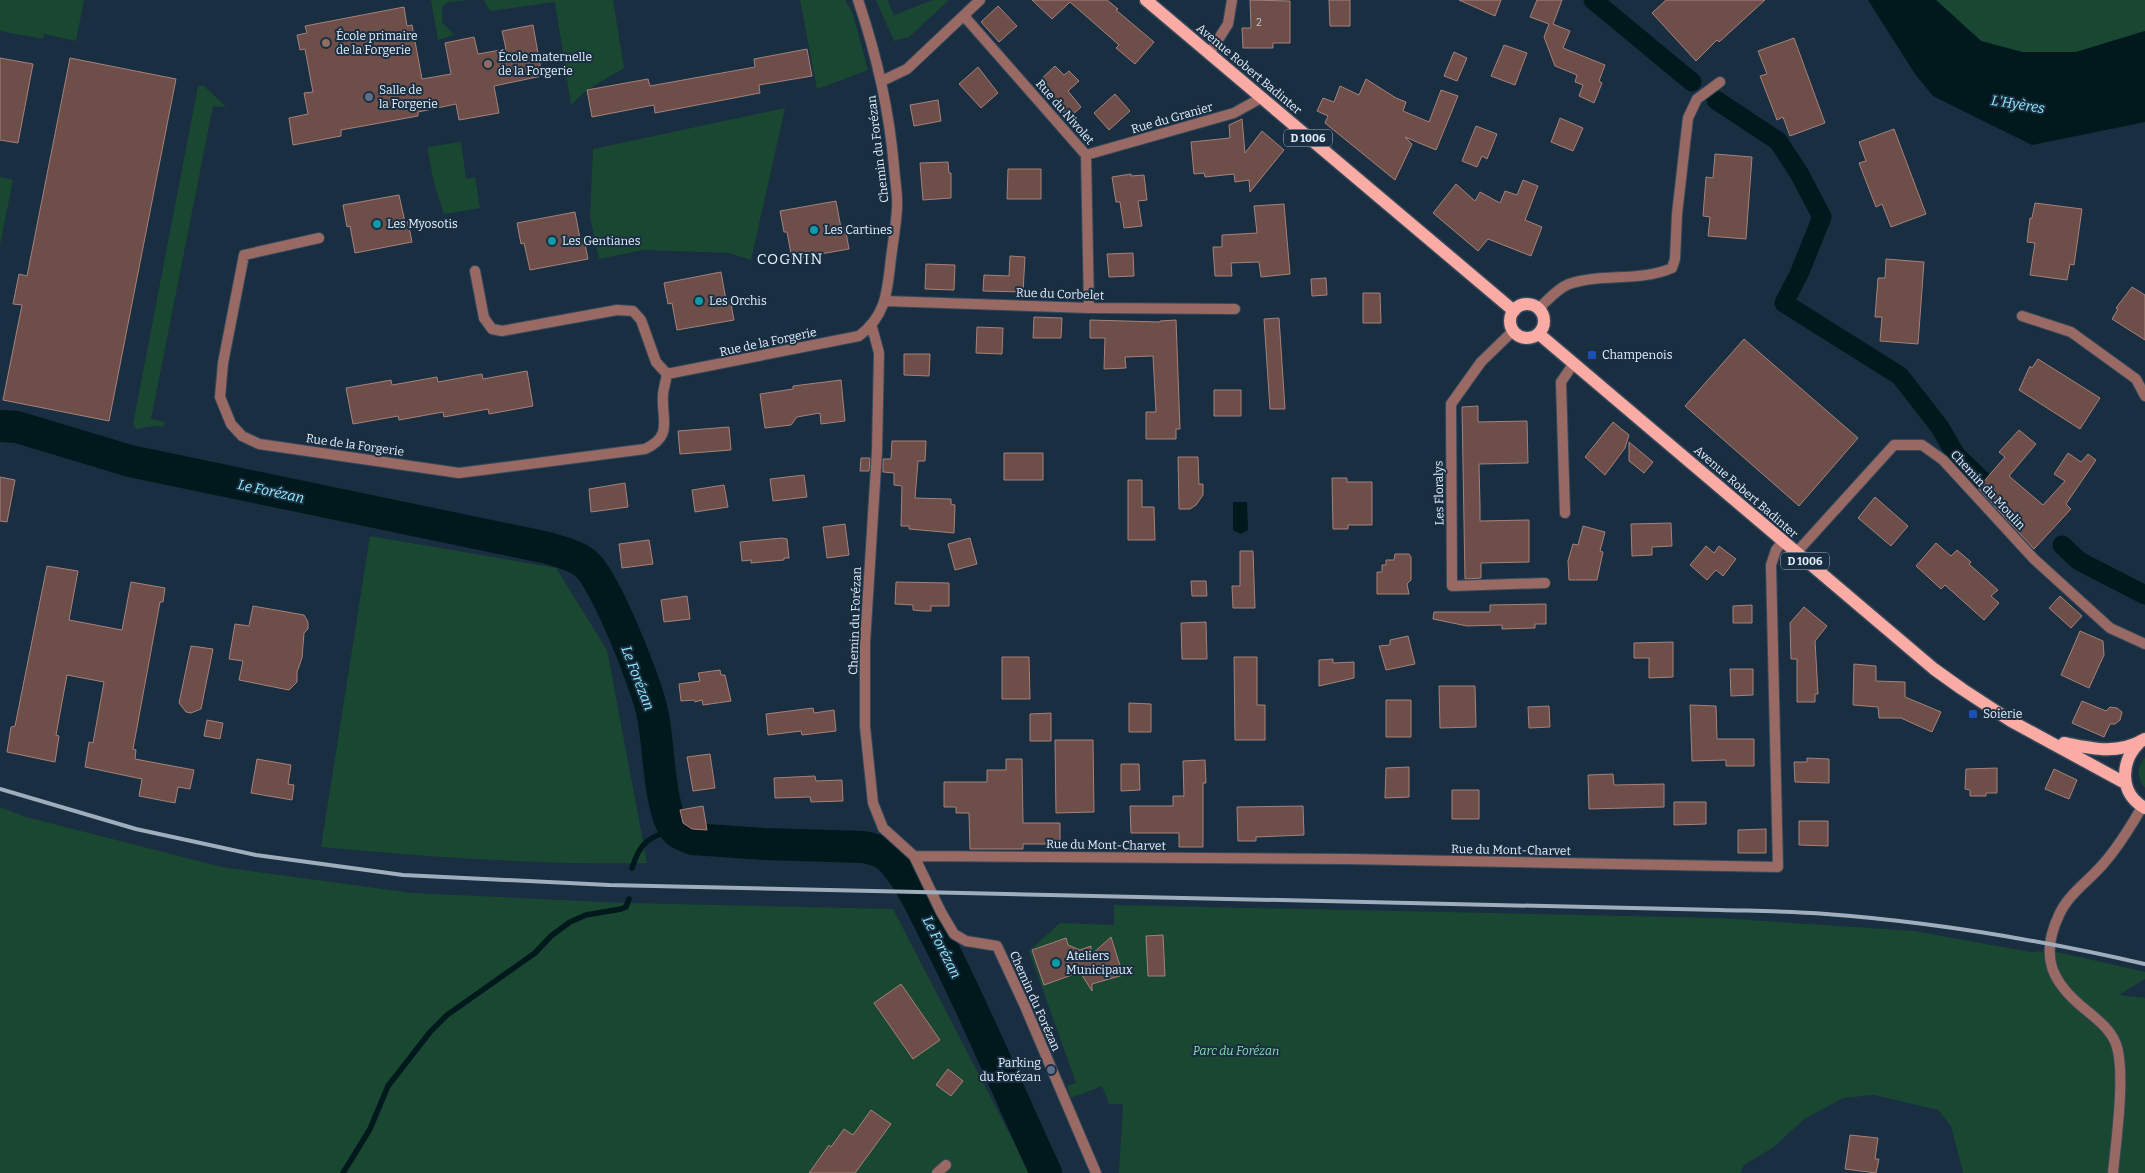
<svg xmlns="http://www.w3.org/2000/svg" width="2145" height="1173" viewBox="0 0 2145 1173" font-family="Bitter,serif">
<rect width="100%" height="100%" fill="#192e41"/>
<path fill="#1a4731" d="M0,0H84L76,41L44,34L43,39L0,31Z
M431,0H469L448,2L442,7V22L454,35L438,40Z
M484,0H613L624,68L587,90L571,105L555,2L490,11Z
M800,0H845L853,14L868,70L817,89Z
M876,0H887L894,15L933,0H949L909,37L894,41Z
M1936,0H2145V31L2076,52H2022L1981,41Z
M198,86H204L226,107L213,106L151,419L165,422L163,427L155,426L136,429L133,424Z
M785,108L751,260L729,253L643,250L599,259L590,217L593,149Z
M461,142L466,179L475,177L480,208L444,214L434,183L427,147Z
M0,177L13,180L0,245Z
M370,536L556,568L607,650L647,863C538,865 429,857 321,847Z
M2145,757V788C2137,778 2136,767 2145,757Z
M0,807L26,817L222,867L412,893L625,903L893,909L1030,1173H0Z
M1114,905L1719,918L1914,931L2030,952L2053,951L2145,972V979L2119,995L2145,998V1173H1963L1951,1126L1938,1110L1874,1095L1843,1098L1804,1119L1774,1147L1744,1165L1740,1173H1119L1123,1104H1109L1102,1086L1071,1098L1067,1086L1076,1083L1029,951L1060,923L1114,925Z"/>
<path fill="#01191c" d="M1868,0H1936L1981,41L2022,52H2076L2145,31V122L2032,145L1933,96L1915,74Z
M1233,502H1247L1248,530L1241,534L1233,530Z"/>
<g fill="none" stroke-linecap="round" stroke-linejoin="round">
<path stroke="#01191c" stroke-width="5.5" d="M632,868C640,842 649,837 674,829
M343,1173L370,1129L388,1086L430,1032L447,1015L535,953L551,936L570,922L586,915L621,909L626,907L629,899"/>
<path stroke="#01191c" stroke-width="19" d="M1593,0L1692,82
M1716,100L1778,141L1799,173L1822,217L1799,274L1784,303L1900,376L1939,426L1956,455L1983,481
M2062,545L2079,561L2145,595"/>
<path stroke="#01191c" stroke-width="32" d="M0,426L17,427L130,461L548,548C560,552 576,555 586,564C606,581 648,688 653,716C659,745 659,805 674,828C678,834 686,836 693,839L765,844L863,847C873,849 884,851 891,859C912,882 925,914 939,941C978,1017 1010,1096 1046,1173"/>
</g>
<path fill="#6e4e49" stroke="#a5817b" d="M1032,0H1107L1118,9L1116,10L1154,42L1135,64L1116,48L1119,45L1070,2L1052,19Z
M1250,0L1290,1V43H1273V48H1243L1242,28H1251Z
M1329,0H1350V26H1330Z
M1459,0H1501L1495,16Z
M1537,0H1562L1553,24L1570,31L1563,48L1605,65L1599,81L1602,83L1594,103L1579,96L1583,85L1575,82L1577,75L1555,66L1544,37L1549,24L1530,17Z
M1666,0H1765L1719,42L1717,40L1696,61L1652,13Z
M998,6L1017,26L999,42L981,22Z
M404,7L407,26L412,25L422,79L451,74L445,43L474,37L478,54L506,49L502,31L533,25L542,76L494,86L499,113L459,120L456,104L418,112V116L341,130V136L293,145L289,118L308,114L304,93L313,92L305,49L300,50L297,35L307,33L305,26Z
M1794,38L1825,123L1790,136L1783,117L1777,120L1760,76L1767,74L1758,51Z
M1504,45L1527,53L1515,85L1491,76Z
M807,49L812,76L759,85L760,93L655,113L654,105L592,117L587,90L648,79L650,86L755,67L754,59Z
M1454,52L1467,58L1457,81L1444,76Z
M0,58L33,64L18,143L0,140Z
M70,58L176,79L109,421L3,400L22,305L13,304L19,274L27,276Z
M1055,66L1064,75L1069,71L1079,81L1068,91L1081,107L1069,118L1037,83Z
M978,67L998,93L981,108L959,84Z
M1366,79L1396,98L1406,102L1403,111L1429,122L1441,90L1458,96L1436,150L1405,137L1412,144L1395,180L1325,123L1328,116L1317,111L1323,98L1334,102L1340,86L1359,95Z
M1115,94L1130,111L1109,130L1094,113Z
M938,100L941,121L914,126L910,105Z
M1560,118L1583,128L1573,151L1551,142Z
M1242,119L1245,153L1262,131L1284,150L1250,192L1249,180L1235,182L1234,174L1205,177L1204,173L1194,174L1191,142L1230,138L1229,125Z
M1476,126L1497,134L1487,159L1482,156L1477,167L1462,161Z
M1894,129L1926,214L1891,227L1882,204L1876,207L1869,189L1859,163L1866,161L1859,142Z
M1715,154L1752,157L1746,239L1708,236L1710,217L1703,216L1706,177L1713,178Z
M948,162L949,173H951V198L923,200L920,163Z
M1008,169H1041V199H1007Z
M1131,174V176L1144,175L1147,200L1138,201L1142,226L1124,228L1120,202H1116L1112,177Z
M1523,180L1538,186L1525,220L1542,227L1531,256L1488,239L1478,251L1433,213L1456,184L1475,201L1480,192L1500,203L1505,191L1517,195Z
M399,195L405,222H408L412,242L355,253L350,226L347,227L343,205Z
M836,201L841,228L845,227L849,249L792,259L787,232H784L780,211Z
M2035,203L2082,209L2074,265L2070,264L2067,280L2030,275L2035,243L2027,242L2030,218H2032Z
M1284,204L1290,274L1261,277L1259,262L1231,263L1232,276H1215L1213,247H1222V235L1257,233L1254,206Z
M575,212L580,239H584L588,259L530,270L524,243L521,244L517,223Z
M1133,253L1134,276L1109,277L1107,254Z
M1010,256L1025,257L1023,292L983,291L984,275L1009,276Z
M1886,259L1924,262L1918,344L1880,341L1882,317H1875L1878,278H1885Z
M926,264L955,265L954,290L925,289Z
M721,272L726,300L730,299L734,320L677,330L672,303L668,304L664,283Z
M1326,278L1327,295L1312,296L1311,279Z
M2132,287L2145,295V340L2112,319L2118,309L2116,308Z
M1363,293H1380L1381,323H1363Z
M1034,317L1062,318L1061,338H1033Z
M1279,318L1285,409H1270L1264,319Z
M1090,320L1160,322V321L1176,320L1180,429H1176V439H1146V412H1156L1153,356L1125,357L1126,368L1104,369L1105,338H1090Z
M977,327L1003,328L1002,354L976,353Z
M1744,339L1858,438L1799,506L1685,406Z
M904,354H930L929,376L904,375Z
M2038,359L2100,398L2080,429L2019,390L2030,366L2032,368Z
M527,371L533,406L489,414L488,409L444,417L443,412L399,420L398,416L353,424L346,388L391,380L392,385L437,377L438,382L482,374L483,379Z
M841,380L845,421L821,424L820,413L797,417L791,425L765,428L760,394L793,389V386Z
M1214,390H1241V416H1214Z
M1478,406V422L1527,421L1528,463L1479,464L1480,506V521L1529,520V562L1481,563V578L1465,579L1462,407Z
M1613,422L1629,435L1625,448L1605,475L1585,457Z
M729,427L731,450L680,454L678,431Z
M2019,430L2036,444L2009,476L2043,505L2065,481L2054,474L2068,453L2081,462L2088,454L2096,460L2066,504L2071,509L2034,549L1978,488L2005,457L1999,452Z
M892,441H926L925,461H918L915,498L951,499V504L955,505L954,533L909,529V526H901L902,486L894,485V473L883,472V459H891Z
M1629,442L1653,462L1644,473L1629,461Z
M1004,453H1043V480H1004Z
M1178,457H1198L1199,484H1203V495L1196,505L1190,509H1179Z
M861,458H870L869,471H860Z
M804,475L807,497L773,501L770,479Z
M0,477L15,480L7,522L0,521Z
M1332,478H1347V482H1372V525H1348V529H1333Z
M1128,480H1142V507H1154L1155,540H1128Z
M625,483L628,507L591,512L589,489Z
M724,485L728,507L695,512L692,490Z
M1875,497L1908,526L1891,546L1858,518Z
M1671,523L1672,546L1652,547V555L1632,556L1631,524Z
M845,524L849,555L827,558L823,527Z
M1583,526L1605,532L1600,551L1603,552L1597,580H1569L1568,561L1573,544L1578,545Z
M782,538L787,539L789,558H784V560L751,563V560L742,561L740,542Z
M970,538L977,564L955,570L948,544Z
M649,540L653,564L622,568L619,544Z
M1936,543L1951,556L1957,550L1971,562L1969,564L1998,590L1991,596L1999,603L1984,620L1945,585L1941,589L1916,566Z
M1706,546L1714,553L1719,546L1736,559L1723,576L1716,570L1707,580L1690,565Z
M1240,551H1253L1255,608H1233L1232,586H1240Z
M1395,554H1409L1411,557V580L1407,584L1409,594H1377V572H1382V565H1386V560H1394Z
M47,566L78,571L69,620L122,630L131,582L165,588L163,602H160L133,749L136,750L135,759L194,770L190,789L178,787L175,803L139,796L142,779L85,767L89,742L93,743L104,682L67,675L56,735L59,736L55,762L7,752L11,727L15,726Z
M1191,581H1206L1207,596H1192Z
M896,582L949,583V606H931V611H923L913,610V605L895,604Z
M687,596L690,619L664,622L661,600Z
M2060,596L2082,616L2071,628L2049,608Z
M1546,604V624H1535V628L1502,629V625L1467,626L1433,619L1434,612H1490V605Z
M1752,605V623H1733V606Z
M253,606L304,615L308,622V629L304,633L302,658L297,672V682L289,690L239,680L243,661L229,659L235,624L249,626Z
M1804,607L1827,626L1815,641L1818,694H1815V702H1797V659H1791L1790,623Z
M1206,622L1207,659H1182L1181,623Z
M2080,631L2103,641L2104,655L2089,688L2061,675Z
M1408,636L1415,664L1386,670L1379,646L1390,645V640Z
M1673,642V677L1649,678V658H1634V643Z
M191,646L213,649L201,709L191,713L186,712L179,703Z
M1002,657H1029L1030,699H1002Z
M1234,657H1257V705H1265V740H1235Z
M1333,659V663L1354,662V678L1319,686V660Z
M1854,664L1876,666V681L1905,682V697L1941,712L1932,732L1901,718H1879L1878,707L1853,705Z
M1730,669H1753V695L1731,696Z
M720,670L721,675H725L731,701L703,705L702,700L695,702L694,700L681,701L679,684L700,681L698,673Z
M1439,686H1475L1476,727L1440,728Z
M1386,700H1411V737H1386Z
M2082,701L2106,711L2110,707L2117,708L2122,712L2120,720L2115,724H2110L2104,737L2072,723Z
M1129,703L1151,704V732H1129Z
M1690,705L1716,706L1717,739H1754V766H1726V760L1692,761Z
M1549,706L1550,727L1529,728L1528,707Z
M813,708L814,713L834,710L836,731L802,735L801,731L768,735L766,714Z
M1051,713V741H1030V714Z
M207,720L223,723L220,739L204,736Z
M1055,740H1093L1094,812L1056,813Z
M710,754L715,788L693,791L687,757Z
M1807,758L1829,759V783L1795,782L1794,762H1807Z
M257,759L291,765L288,784L294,785L292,800L251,793Z
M1006,759H1022L1023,823H1060V844H1023V849H970L969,813H956V807H944V782H987V770H1006Z
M1205,760L1206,783H1203V847H1179V833H1131L1130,806H1173V796H1184L1183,761Z
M1121,764H1139L1140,790L1121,791Z
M1409,767V797L1385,798L1386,768Z
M1997,768V793H1986V796H1970V790L1965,789L1966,769Z
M2054,769L2077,780L2069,799L2045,789Z
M1613,774L1614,785L1664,784V807L1589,809L1588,775Z
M815,776L816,781L842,780L843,801L811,802L810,797L775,798L774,778Z
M1452,790H1479V819H1452Z
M1674,802H1706V824L1674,825Z
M703,806L707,830L692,829L683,823L680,810Z
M1303,806L1304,835L1256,837V841H1238L1237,807Z
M1799,821H1828V846L1799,845Z
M1766,829V853H1738V830Z
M1163,935L1165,976H1148L1146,936Z
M1111,937L1123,975L1092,984V991L1080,972L1044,985L1032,950L1066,938L1068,945L1080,950L1091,946V955Z
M901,984L940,1040L913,1059L874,1003Z
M948,1069L963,1081L951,1096L936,1085Z
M871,1110L891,1124L855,1173H809L829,1145L831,1147L844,1129L853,1135Z
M1850,1135L1878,1138L1875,1159H1879L1876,1173L1845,1169Z"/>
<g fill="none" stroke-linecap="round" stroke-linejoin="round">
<g stroke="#35495b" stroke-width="12">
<path id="minor" d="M964,16L1086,155L1089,308
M1209,54L1228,24L1232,0
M882,81L907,69L980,0
M1086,155L1234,113L1261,98
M319,238L244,255L223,363L220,397L231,424L242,436L259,444L459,473L645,449C674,436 661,419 663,394C664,387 666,380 667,374L859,336C887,315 887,291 891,258C893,242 896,225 897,209C898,195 895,181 894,167C889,108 877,56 858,0
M475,271L484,318L492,329L502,331L617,310L633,311L641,320L656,362L667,374
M884,301L1089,308L1235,309
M1539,308C1548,300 1558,288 1569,284C1602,273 1640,282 1672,268L1675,259L1677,214L1688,118L1697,99L1720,82
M2022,316L2071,332L2136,379L2145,396
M872,327L879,353L877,451L865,643V727L873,803L883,828L914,856L941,912L954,934L966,941L997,946L1024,1004L1096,1173
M1513,331L1481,362L1451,404L1452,586L1545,583
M1565,513L1561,382L1574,363
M1796,553L1894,445H1922L1943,460L2034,559L2110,628L2145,644
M914,856L1346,859L1778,867L1771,565L1776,550L1782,542
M937,1173L946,1165"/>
</g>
<g stroke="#35495b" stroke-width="12">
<path id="tertiary" d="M2113,1173C2116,1142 2126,1071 2116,1044C2111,1030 2098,1020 2086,1010C2052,983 2039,957 2059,915C2068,894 2090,880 2104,863C2119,846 2131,826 2142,807"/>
</g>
<g stroke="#35495b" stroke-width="15">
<path id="primary" d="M1146,0L1514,311
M1510 321a17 17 0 1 1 34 0a17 17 0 1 1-34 0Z
M1539,334L1934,669L1962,689L2011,721L2125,783
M2064,743C2093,749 2118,755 2145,739
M2139,743C2120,762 2119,794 2145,808"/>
</g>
<use href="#minor" stroke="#996964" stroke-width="10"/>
<use href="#tertiary" stroke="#996964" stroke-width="10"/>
<use href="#primary" stroke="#faaba4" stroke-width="12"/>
<path stroke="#9faebd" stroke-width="4" d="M0,789L136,829L256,855L403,875L609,885L1720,910C1756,911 1791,911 1826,914C1934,922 2040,940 2145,964"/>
</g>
<g fill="#8d6e63" stroke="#192e41" stroke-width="2">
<circle cx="326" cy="43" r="5"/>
<circle cx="488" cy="64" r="5"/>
</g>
<g fill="#5c6f8a" stroke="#192e41" stroke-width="2">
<circle cx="369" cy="97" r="5"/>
<circle cx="1051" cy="1070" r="5"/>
</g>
<g fill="#0f9aa8" stroke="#192e41" stroke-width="2">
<circle cx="377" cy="224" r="5"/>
<circle cx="814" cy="230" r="5"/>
<circle cx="552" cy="241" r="5"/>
<circle cx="699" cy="301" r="5"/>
<circle cx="1056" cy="963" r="5"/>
</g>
<g fill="#1a4fb4" stroke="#192e41" stroke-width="2">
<rect x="1587" y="350" width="10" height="10" rx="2.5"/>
<rect x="1968" y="709" width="10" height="10" rx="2.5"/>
</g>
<g text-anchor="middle" stroke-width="4" stroke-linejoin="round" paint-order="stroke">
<g font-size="10" fill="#c6c8d0">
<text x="1259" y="26">2</text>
</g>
<g fill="#192e41" stroke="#a6b6c5" stroke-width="1">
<rect x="1284" y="129.5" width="48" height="17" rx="4"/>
<rect x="1781" y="552.5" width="48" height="17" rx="4"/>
</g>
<g font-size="11" font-weight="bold" fill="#e3f0fd">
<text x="1308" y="142">D 1006</text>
<text x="1805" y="565">D 1006</text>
</g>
<g font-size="12" fill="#e3f0fd" stroke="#192e41" text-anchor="start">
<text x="336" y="40">École primaire<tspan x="336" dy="14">de la Forgerie</tspan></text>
<text x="498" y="61">École maternelle<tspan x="498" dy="14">de la Forgerie</tspan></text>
<text x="379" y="94">Salle de<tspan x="379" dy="14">la Forgerie</tspan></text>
<text x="387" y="228">Les Myosotis</text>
<text x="824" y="234">Les Cartines</text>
<text x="562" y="245">Les Gentianes</text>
<text x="709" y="305">Les Orchis</text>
<text x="1602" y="359">Champenois</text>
<text x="1983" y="718">Soierie</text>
<text x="1066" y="960">Ateliers<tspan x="1066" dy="14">Municipaux</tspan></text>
<text x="1041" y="1067" text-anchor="end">Parking<tspan x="1041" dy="14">du Forézan</tspan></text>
</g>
<g font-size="12" fill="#e3f0fd" stroke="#192e41">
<text transform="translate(1249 69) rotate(40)" y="4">Avenue Robert Badinter</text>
<text transform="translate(1065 112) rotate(49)" y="4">Rue du Nivolet</text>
<text transform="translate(1172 118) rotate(-16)" y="4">Rue du Granier</text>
<text transform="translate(878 149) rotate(-97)" y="4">Chemin du Forézan</text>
<text transform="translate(1060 294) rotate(2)" y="4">Rue du Corbelet</text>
<text transform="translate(768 342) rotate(-12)" y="4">Rue de la Forgerie</text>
<text transform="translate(355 445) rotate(8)" y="4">Rue de la Forgerie</text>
<text transform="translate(1988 490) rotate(47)" y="4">Chemin du Moulin</text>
<text transform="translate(1746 492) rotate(41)" y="4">Avenue Robert Badinter</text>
<text transform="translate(1439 493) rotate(-91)" y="4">Les Floralys</text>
<text transform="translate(855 621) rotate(-88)" y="4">Chemin du Forézan</text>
<text transform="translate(1106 845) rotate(1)" y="4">Rue du Mont-Charvet</text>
<text transform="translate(1511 850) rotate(1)" y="4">Rue du Mont-Charvet</text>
<text transform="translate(1035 1001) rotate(66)" y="4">Chemin du Forézan</text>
</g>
<g font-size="12" font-style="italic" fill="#86ddad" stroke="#192e41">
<text x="1236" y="1055">Parc du Forézan</text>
</g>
<g font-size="14" font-style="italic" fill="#94edfb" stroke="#192e41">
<text transform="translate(2018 104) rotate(9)" y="5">L'Hyères</text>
<text transform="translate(271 491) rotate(12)" y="5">Le Forézan</text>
<text transform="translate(638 678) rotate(69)" y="5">Le Forézan</text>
<text transform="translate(942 947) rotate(63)" y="5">Le Forézan</text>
</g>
<g font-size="15" letter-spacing="1" fill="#e3f0fd" stroke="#192e41">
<text x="790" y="264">COGNIN</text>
</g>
</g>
</svg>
